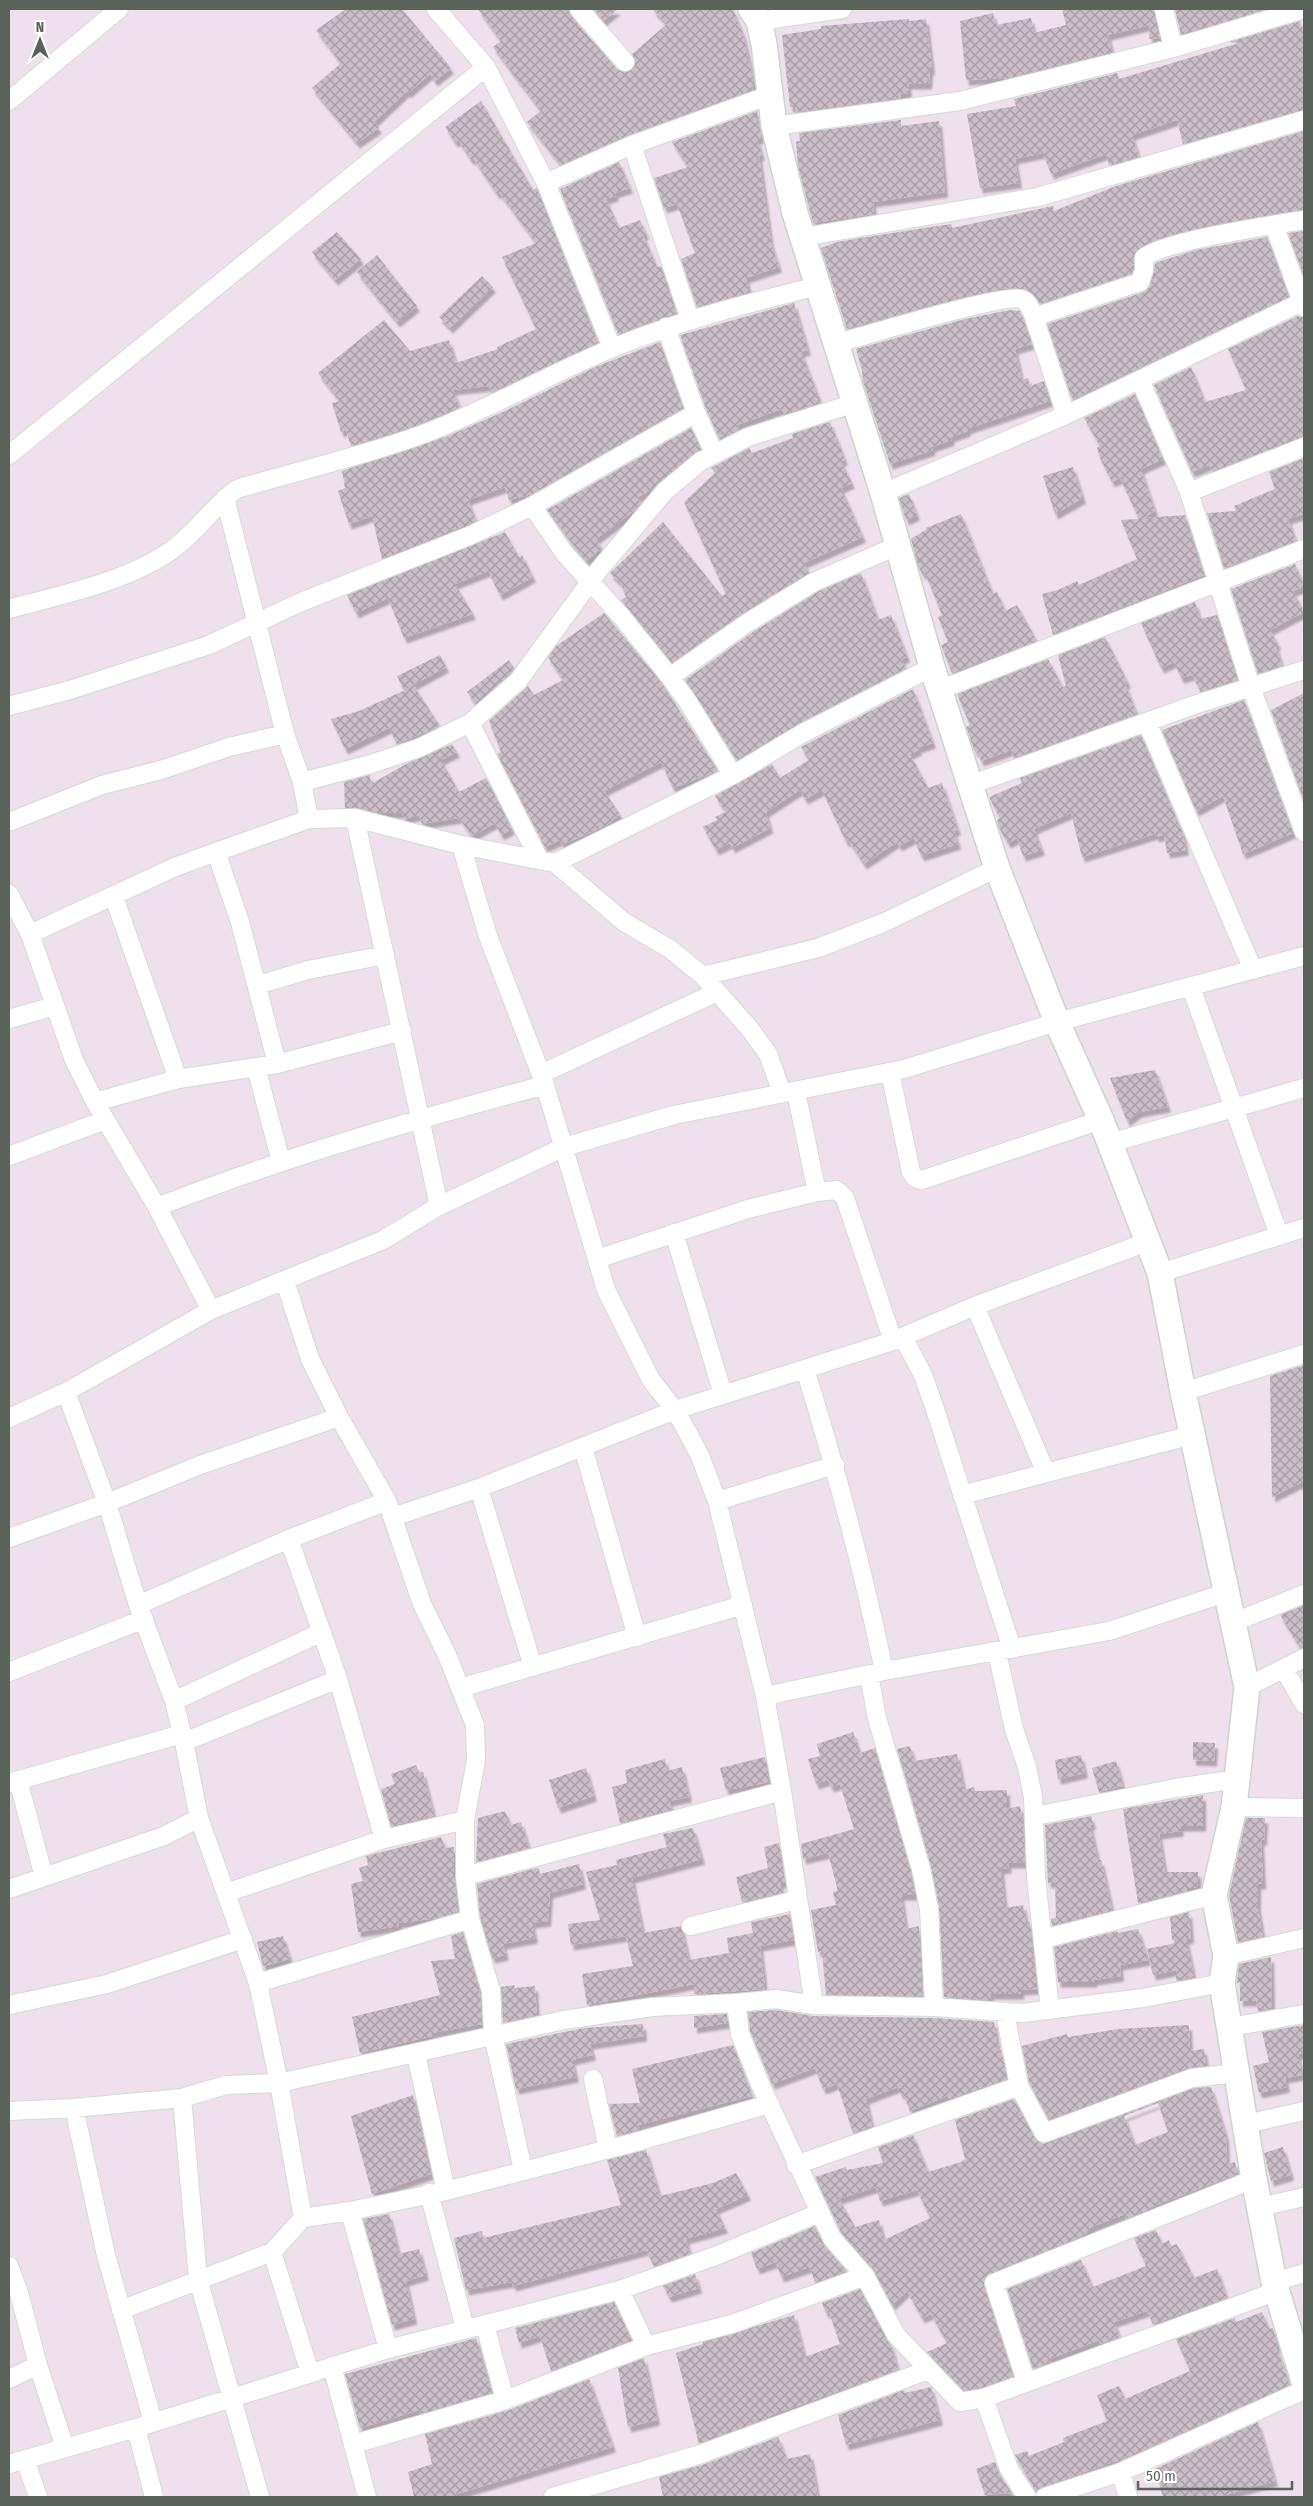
<svg xmlns="http://www.w3.org/2000/svg" width="1313" height="2506" viewBox="0 0 1313 2506" font-family="'Fira Sans Condensed',sans-serif">
<defs>
<pattern id="building-cross-hatch" width="8" height="8" patternUnits="userSpaceOnUse" patternTransform="scale(1.25)"><rect width="8" height="8" fill="#c9bdc8"/><path d="M0 0l8 8M0 8l8-8" fill="none" stroke="#a69da5"/></pattern>
<filter id="shadow"><feDropShadow dx="3" dy="5.5" stdDeviation="1" flood-color="#0004"/></filter>
</defs>
<rect width="100%" height="100%" fill="#eee0ec"/>
<path fill="url(#building-cross-hatch)" fill-rule="evenodd" filter="url(#shadow)" d="M346,9H402L451,68L435,81L430,74L408,93L407,91L374,122L379,128L357,143L312,88L341,63L316,30Z
M478,9H569L571,16L617,69L627,72L635,65L632,54L667,24L652,9H733L743,34L755,86L752,87L753,90L628,135L561,165L527,122L541,111L493,47L501,41Z
M593,9H618L603,21Z
M1062,9H1154L1160,39H1149L1150,25L1108,35L1112,52L1009,78L966,80L960,21L993,13L996,25L1031,18L1034,33L1066,25Z
M1175,9H1268L1181,35Z
M909,19V21L926,19L932,69L930,70L929,84H908L909,93L901,94V98L796,112L795,107H790L782,35L821,29V26Z
M1300,21L1304,36V110L1183,144L1177,120L1132,135L1139,157L1109,165L1106,154L1051,174L1043,153L1015,159L1019,183L980,188L967,114L1016,106L1014,99L1117,73L1119,79L1239,43L1229,42Z
M481,101L533,190L537,188L598,343L493,392L489,386L453,390L460,407L414,426L351,446L346,430L341,432L332,403L340,401L318,373L384,320L410,351L449,340L456,363L498,349L497,347L536,329L502,257L536,243L499,192L497,194L473,158L471,160L458,140L455,142L445,127Z
M757,111L761,138L757,139L762,155L759,156L771,243L779,267L746,278L750,292L697,307L681,259L695,253L677,204L664,208L654,178L688,167L672,142Z
M901,120V126L939,121L945,192L873,202L874,214L813,223L798,166L796,141H800L799,133Z
M1304,131V210L1217,224L1150,242L1135,252L1132,274L1040,304L1028,290L1007,288L960,298L847,329L821,248L837,242L879,235L951,224L952,228L1053,206L1054,211L1116,186Z
M619,162L630,188L615,193L616,196L606,199L619,228L640,220L646,234L643,235L657,267L661,266L677,313L618,334L560,189Z
M1304,231V277L1288,233Z
M337,232L361,259L335,280L312,252Z
M1267,237L1289,297L1074,399L1071,396L1047,324L1144,292L1150,286L1155,264L1158,262L1196,250Z
M377,255L417,306L397,322L357,272Z
M482,276L493,287L450,328L439,317Z
M794,303L808,350L801,352L821,403L784,414L782,409L737,425L739,430L720,440L706,409L680,335Z
M1010,310L1020,311L1032,344L1015,349L1022,380L1028,378L1030,386L1044,381L1050,401L967,429L968,431L951,437L952,440L932,447L933,450L890,464L863,381L862,370L856,349L965,319Z
M1298,316L1304,317V437L1213,471L1209,465L1192,472L1154,385L1191,367L1205,402L1246,390L1228,349Z
M660,342L683,408L532,494L509,500L505,487L468,500L476,521L382,559L372,516L349,524L338,491L345,488L342,471L448,436L505,411L595,367Z
M1135,394L1163,459L1141,469L1155,511L1143,518L1185,515L1204,575L1053,635L1042,594L1058,590L1077,581L1079,585L1137,559L1121,520L1139,519L1120,478L1112,482L1100,458L1097,448L1100,446L1084,418Z
M830,422L845,460L841,461L852,483L841,488L863,537L804,563L809,573L741,614L672,663L621,600L626,597L621,584L610,573L663,522L722,596L726,594L684,502L715,473L711,468L749,448L752,453L793,438L792,434Z
M691,428L701,449L654,488L637,498L641,503L635,510L596,539L602,548L586,561L547,510Z
M1304,458V514L1288,519L1296,541L1224,568L1207,513L1236,511L1234,506L1275,489L1269,472Z
M1073,467L1083,498L1055,514L1043,476Z
M909,494L917,515L906,520L899,498Z
M961,514L993,594L997,592L1005,611L1017,605L1037,641L952,673L941,645L948,642L938,617L942,615L925,573L923,575L918,566L911,539L927,529L926,528Z
M505,532L519,557L522,555L533,577L500,595L488,571L455,584L473,614L404,638L388,598L356,613L347,595Z
M1295,564L1304,587L1293,591L1304,612L1270,630L1278,644L1276,646L1282,666L1258,674L1231,589Z
M861,573L878,620L891,615L907,657L902,659L905,669L798,724L737,760L685,680L753,632L819,591Z
M1195,602L1200,619L1217,615L1238,680L1201,692L1192,675L1181,678L1174,662L1161,668L1141,623Z
M604,613L662,683L718,771L673,788L661,762L604,791L620,814L607,825L562,845L560,840L545,847L497,754L501,752L489,721L528,686L534,695L563,680L548,657L556,646Z
M1105,637L1128,683L1125,684L1137,714L1014,758L1011,750L981,761L977,751L975,752L966,727L970,725L957,694L1048,659L1063,687L1066,686L1058,655Z
M440,655L446,667L404,690L397,676Z
M509,660L514,668L510,674L476,704L467,692Z
M414,686L440,726L397,744L389,728L345,749L331,719L359,711Z
M913,689L933,743L918,748L919,750L910,754L928,788L942,783L958,830L954,831L958,844L921,856L914,838L899,846L897,842L864,864L848,840L846,842L822,790L805,799L800,790L766,812L770,828L732,848L730,843L716,850L703,827L717,820L715,817L726,812L715,796L772,764L780,778L809,760L801,747Z
M1304,693V795L1302,796L1271,710Z
M1244,700L1293,833L1243,854L1223,796L1196,811L1162,730Z
M1141,735L1183,834L1186,850L1167,853L1164,835L1156,837L1155,834L1082,857L1071,813L1034,829L1042,850L1023,856L1017,838L1008,843L999,828L997,820L1000,818L989,797L1022,783L1020,778Z
M452,744L457,752L441,760L459,792L486,778L512,829L501,835L495,823L472,836L459,818L422,824L419,815L404,819L402,813H379L358,808H345L344,782L370,775L371,784L406,764Z
M1155,1070L1168,1107L1139,1112L1127,1121L1110,1078Z
M1304,1365V1481L1272,1497L1270,1376Z
M1304,1605V1647L1300,1648L1280,1615Z
M853,1732L860,1753L875,1748L911,1872L915,1895H901L906,1929L919,1926L923,1996L826,1995L822,1951L818,1952L811,1910L836,1905L833,1892L837,1891V1887L828,1853L803,1859L801,1844L854,1829L840,1784L831,1787L828,1780L816,1784L808,1759L820,1756L817,1744Z
M1193,1742L1215,1743L1214,1761L1193,1760Z
M910,1746L914,1761L957,1754L964,1790L974,1787L975,1791L1007,1790V1809L1020,1806L1023,1823L1025,1863H1008L1009,1868L1001,1869L1005,1908L1023,1905L1026,1922H1030L1037,1989L1021,1990V1994H990L991,2000L944,1997L939,1907L931,1866L897,1749Z
M1081,1755L1085,1773L1058,1779L1055,1760Z
M765,1757L770,1782L726,1790L720,1768Z
M665,1759L667,1771L682,1767L689,1797L669,1801L672,1809L620,1823L612,1787L627,1783L625,1770Z
M1116,1761L1123,1786L1099,1792L1092,1768Z
M416,1765L419,1773L423,1772L434,1816L391,1826L381,1789L395,1784L391,1774Z
M586,1768L594,1796L558,1808L549,1780Z
M1203,1795V1826H1180L1181,1831L1159,1834L1165,1872H1198V1888H1187V1891L1138,1903L1123,1809Z
M505,1811L511,1825L521,1822L529,1848L476,1862L478,1818Z
M1091,1816L1093,1824L1090,1825L1098,1860H1101L1112,1910L1052,1926L1051,1919L1056,1918L1055,1882L1048,1883L1045,1825Z
M1246,1818H1265L1264,1840H1261L1263,1884H1258V1908L1263,1937L1238,1942L1229,1895Z
M693,1828L702,1859L632,1878L643,1933L681,1926L689,1960L729,1953L727,1938L753,1933L751,1922L790,1914L793,1940L760,1946L765,1989L694,1994V1984L587,2005L582,1974L633,1966L626,1936L571,1945L568,1924L600,1920L586,1872L617,1865L616,1860L667,1847L663,1834Z
M441,1837L445,1848L454,1847V1877L458,1911L438,1918L399,1923V1926L358,1932L351,1884L363,1881L359,1868L368,1865L366,1856Z
M779,1843L785,1882L780,1883L782,1893L742,1902L736,1877L768,1868L764,1847Z
M579,1864L583,1884L550,1893L548,1921L532,1923L535,1938L503,1944L506,1955L492,1958L480,1917L477,1884L536,1868L539,1869L540,1874Z
M1189,1912L1191,1938L1186,1939L1194,1977L1176,1981V1970L1153,1975L1147,1949L1176,1943V1940H1172L1170,1917Z
M1138,1929L1148,1960L1120,1965L1121,1976L1094,1980V1982H1058L1054,1947L1117,1931L1118,1933Z
M463,1932L480,1993L482,2024L431,2033L432,2036L360,2053L352,2017L440,1995L431,1961L455,1959L451,1936Z
M283,1936L290,1959L263,1966L257,1942Z
M1271,1957L1272,2009L1258,2011L1256,2001H1240V1982L1237,1983L1239,1964Z
M514,1985L515,1988L535,1986L537,2015L503,2023L501,1987Z
M776,2010L814,2016L934,2018L994,2022L998,2051L1001,2050L1007,2079L949,2099L948,2096L910,2111L903,2093L900,2094L898,2087L866,2099L872,2126L853,2133L837,2084L823,2089L815,2068L772,2084L750,2031L748,2012Z
M727,2014L728,2023L694,2028V2016Z
M643,2024L644,2036L590,2044L593,2055L572,2060L576,2077L516,2089L506,2044L584,2028Z
M1189,2025L1190,2051L1204,2049L1206,2066L1188,2068L1049,2120L1029,2082L1022,2046L1067,2034L1068,2037L1118,2029Z
M1304,2025V2053L1298,2054L1302,2075L1285,2078L1287,2087L1259,2093L1253,2066L1269,2062L1262,2032Z
M733,2045L752,2096L638,2125L640,2130L617,2136L609,2104L640,2103L632,2069Z
M1211,2087L1226,2136L1227,2164L1235,2162L1237,2174L1146,2209L1147,2210L1126,2219L1125,2214L1089,2228L1090,2231L1073,2240L986,2276L984,2286L1013,2376L981,2388L964,2391L927,2352L947,2343L931,2314L922,2318L907,2291L892,2305L873,2269L841,2232L815,2177L846,2167L847,2170L883,2163L878,2147L913,2135L928,2172L961,2162L965,2159L955,2120L1014,2099L1035,2138L1043,2144L1194,2088ZM1158,2103L1168,2132L1135,2145L1124,2116ZM876,2187L880,2201L917,2190L930,2218L884,2240L879,2220L855,2227L839,2199Z
M413,2095L431,2174L372,2194L351,2116Z
M1283,2147L1291,2175L1271,2181L1264,2153Z
M646,2150L660,2196L713,2183L736,2173L748,2195L716,2209L725,2228L686,2239L690,2254L654,2266L646,2250L513,2286L512,2282L466,2290L454,2238L482,2231L483,2238L621,2205L607,2160Z
M389,2214L399,2254L419,2249L426,2275L406,2281L414,2319L392,2325L363,2219Z
M815,2226L824,2245L847,2271L815,2283L810,2267L781,2277L776,2262L757,2269L751,2253Z
M1156,2230L1162,2244L1169,2240L1171,2246L1177,2244L1194,2278L1217,2269L1227,2298L1153,2324L1147,2311L1114,2322L1120,2337L1100,2344L1099,2340L1050,2359L1051,2362L1033,2369L1007,2289L1081,2260L1093,2287L1113,2279L1146,2266L1134,2238Z
M695,2274L699,2288L669,2297L663,2286Z
M860,2289L891,2345L898,2370L769,2416L770,2417L699,2444L676,2353L703,2344V2342L794,2315L805,2357L840,2344L829,2312L826,2313L822,2303Z
M614,2302L632,2340L551,2371L540,2336L519,2343L515,2328Z
M1262,2312L1269,2329L1273,2328L1278,2346L1276,2347L1290,2385L1117,2462H1113L1042,2487L1036,2492L1015,2455L1027,2451L1029,2456L1064,2442L1063,2438L1107,2421L1097,2395L1119,2386L1125,2399L1190,2371L1176,2339L1235,2318L1236,2322Z
M476,2338L492,2393L421,2414L420,2410L360,2428L345,2374Z
M644,2358L657,2420L628,2427L618,2368Z
M589,2379L613,2447L447,2497H414L408,2472L432,2464L425,2434L509,2410Z
M931,2387L940,2420L846,2445L838,2415L904,2390L905,2393Z
M1258,2422L1275,2481L1218,2497H1163L1155,2469Z
M778,2437L787,2459L810,2454L818,2497H663L659,2477L705,2464Z
M995,2462L1000,2475L1012,2493L985,2495L976,2469Z"/>
<g fill="none" stroke-linecap="round" stroke-linejoin="round">
<g stroke="#d4dcd4" stroke-width="20">
<path id="street" d="M436,9L486,67L546,183L612,348
M579,9L625,62
M1164,9L1173,48
M759,21L842,9
M9,101L119,9
M774,126L960,101L1173,48L1304,9
M632,145L690,320
M546,183L632,145L770,95
M1274,225L1304,307
M803,237L1038,197L1304,120
M1034,317L1140,282L1144,270V258C1157,242 1278,224 1304,220
M666,327L696,413L714,453
M837,343C865,336 1003,293 1021,299C1029,301 1031,310 1034,317L1066,415
M1140,380L1189,492L1251,687L1304,832
M9,455L486,67
M1189,492L1304,447
M883,493L1066,415L1302,302
M225,498L285,734L302,782L309,819
M532,506L565,554L622,617L670,677L688,702L733,775
M9,609C60,595 130,581 173,549C197,532 213,506 237,489C297,471 359,457 418,436C486,411 549,374 615,347C681,320 749,303 818,286
M670,677L747,623L814,582L899,545
M939,690L1304,549
M9,706L70,690L209,645L301,602L469,536L532,506L696,413
M1147,722L1253,970
M470,723L539,859
M302,782L371,764L419,748L470,723L518,681L598,571L665,491L701,461L748,437L855,403
M970,785L1194,705L1304,670
M355,818L439,1206
M9,822L102,785L161,770L229,747L285,734
M461,845L488,936L545,1085L606,1290L651,1380L675,1410L688,1433L700,1456L717,1501L765,1696L782,1791L814,2005
M216,852L240,922L277,1064
M555,863L733,775L803,733L932,667
M9,894L30,934L74,1060L95,1102L157,1207L211,1310
M30,934L175,867L216,852L309,819L355,818L461,845L555,863L624,922L670,949L703,976L750,1029L768,1054L782,1093
M703,976L818,948L883,923L997,868
M258,985L308,970L385,955
M1191,987L1279,1235
M9,1019L55,1006
M256,1067L281,1162
M890,1072L911,1172L915,1178L922,1180L1101,1120
M541,1074L717,992
M178,1079L277,1064L402,1031
M95,1102L178,1079L114,897
M1110,1143L1304,1088
M9,1156L105,1120
M817,1192L837,1190L845,1198L893,1341
M157,1207C284,1157 414,1120 545,1085
M674,1233L723,1394
M597,1259L748,1209L817,1192L796,1092
M1160,1273L1304,1228
M285,1281L310,1359L339,1417L387,1501L422,1604L447,1655L475,1725L476,1760L465,1820V1876L470,1919L491,1991L493,2035L523,2170
M975,1306L1046,1473
M903,1337L923,1375L936,1412L1012,1649
M805,1369C836,1469 863,1569 884,1671
M66,1392L107,1503L138,1605L174,1701L184,1742L199,1818L258,1983L279,2083L303,2218
M1183,1392L1304,1354
M9,1418L66,1392L211,1310L383,1240L439,1206L564,1147L674,1115L904,1069L1057,1022L1304,956
M583,1447L637,1637
M479,1488L533,1667
M962,1495L1192,1435
M717,1501L835,1465
M393,1517L479,1488L675,1410L893,1341L975,1306L1147,1242
M9,1538L107,1503L200,1465L339,1417
M289,1539L338,1679L384,1839
M138,1605L289,1539L387,1501
M1232,1623L1304,1594
M997,1652L1014,1729L1027,1767L1033,1797L1036,1877L1050,2010
M1284,1669L1304,1704
M9,1672L144,1619
M869,1675L877,1718L921,1869L929,1909L934,2007
M1247,1687L1304,1658
M460,1688L743,1605
M765,1696L884,1671L1109,1631L1225,1593
M174,1701L322,1632
M184,1742L338,1679
M18,1780L44,1877
M9,1783L182,1734
M1234,1807L1304,1808
M1035,1816L1176,1788L1238,1779
M465,1876L782,1791
M9,1889L164,1836L199,1818
M226,1893L384,1839L465,1820
M691,1926L797,1900
M1043,1939L1214,1895
M1226,1956L1304,1938
M258,1983L470,1919
M736,2003L740,2034L760,2084L832,2238L865,2276L896,2335L960,2402L984,2398L1009,2469L1027,2497
M9,2005L107,1984L243,1939
M1005,2013L1019,2086L1044,2133L1192,2078L1237,2073
M1230,2027L1304,2014
M416,2054L446,2191
M593,2079L608,2149
M182,2098L198,2279L260,2497
M74,2108L106,2255L153,2422
M9,2111L74,2108L182,2098L226,2085L279,2083L564,2020L652,2007L736,2003L776,1999L814,2005L934,2007L1023,2013L1143,1998L1222,1983
M1246,2124L1304,2111
M796,2165L1019,2086
M429,2193L465,2328
M1260,2207L1304,2197
M350,2211L388,2349
M272,2252L310,2373
M9,2266L19,2293L38,2365L65,2448
M1274,2282L1304,2273
M620,2290L646,2346
M121,2310L272,2252L303,2218L350,2211L446,2191L632,2143L770,2104
M485,2325L505,2400
M332,2366L367,2497
M9,2379L38,2365
M1026,2381L994,2283L1254,2179
M984,2398L1277,2291
M136,2428L154,2497
M354,2444L505,2400L646,2346L732,2324L865,2276
M25,2459L38,2497
M9,2464L136,2428L388,2349L620,2290L718,2255L819,2213
M1121,2472L1128,2497
M553,2497L701,2454L928,2370
M1045,2497L1121,2472L1304,2390"/>
</g>
<g stroke="#cbd6cb" stroke-width="28">
<path id="secondary" d="M751,9L759,21L764,44L774,126L795,213L883,493L932,667L997,868L1057,1022L1101,1120L1160,1273L1183,1392L1247,1687L1234,1807L1214,1895L1226,1956L1222,1983L1254,2179L1274,2282L1304,2381"/>
</g>
<use href="#street" stroke="#fff" stroke-width="18"/>
<use href="#secondary" stroke="#fff" stroke-width="25"/>
</g>
<rect width="1313" height="2506" fill="none" stroke="#5a6359" stroke-width="20"/>
<g transform="translate(40 40)" stroke="#ffffff" stroke-width="4" paint-order="stroke">
<path d="M0-4L9 19L0 12L-9 19Z" fill="#5a6359"/>
<text y="-8" font-size="14" font-weight="bold" text-anchor="middle" fill="#5a6359">N</text>
</g>
<path d="M1138 2481v8h154v-8" fill="none" stroke="#5a6359" stroke-width="2.5"/>
<text x="1146" y="2481" font-size="15" fill="#5a6359" stroke="#ffffff" stroke-width="4" paint-order="stroke">50 m</text>
</svg>
